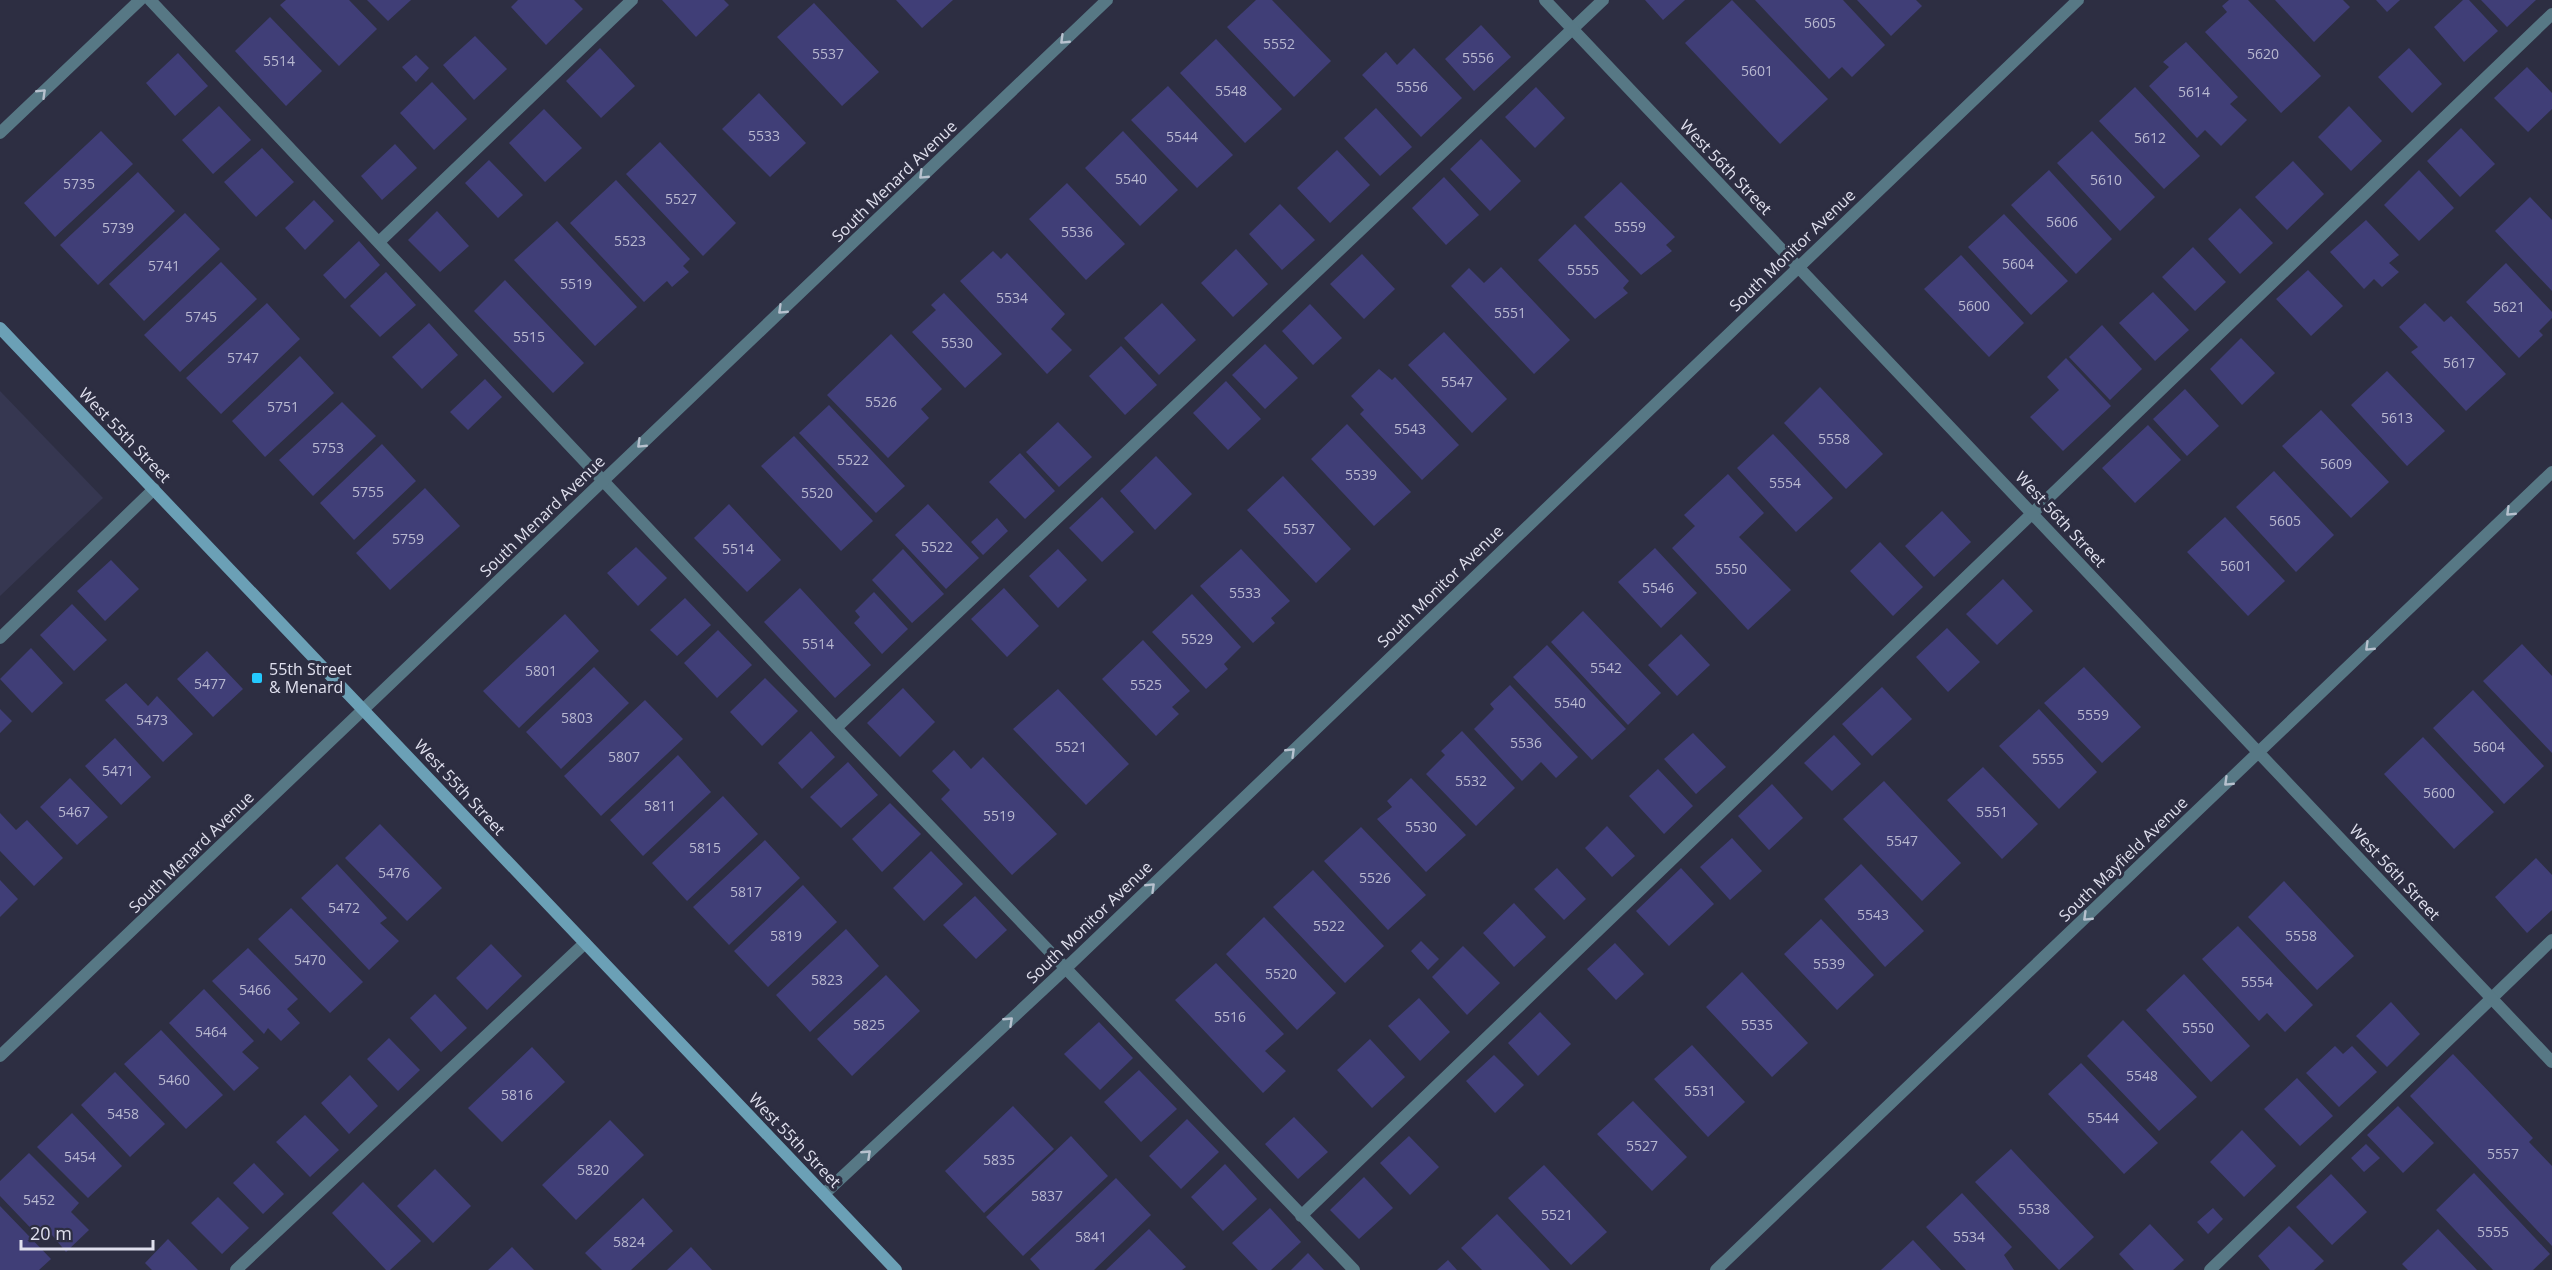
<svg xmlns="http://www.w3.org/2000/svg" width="2552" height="1270" viewBox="0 0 2552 1270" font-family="'Open Sans',sans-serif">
<rect width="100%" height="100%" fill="#2d2e42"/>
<path fill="#363751" d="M0,391L103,498L0,596Z"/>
<path fill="#403e77" d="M286,0H349L377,29L339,66L280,5Z
M367,0H411L388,21Z
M518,0H574L583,9L546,45L511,7Z
M662,0H724L729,5L696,37Z
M896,0H953L922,28Z
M1256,0H1272L1331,61L1294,97L1227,27Z
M1645,0H1685L1663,20Z
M1732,0L1828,99L1780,144L1685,43Z
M1755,0H1843L1885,45L1852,77L1842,67L1829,79Z
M1857,0H1916L1922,6L1891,36Z
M2229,0H2248L2321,76L2281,113L2205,32L2227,12L2222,6Z
M2275,0H2343L2350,7L2314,42Z
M2376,0H2400L2387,12Z
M2463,0H2469L2498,31L2464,62L2434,27Z
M2481,0H2536L2507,27Z
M814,3L879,72L842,106L777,37Z
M270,17L322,71L286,106L235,51Z
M1481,25L1511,57L1474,91L1445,59Z
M475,36L507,69L474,100L443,65Z
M1216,39L1282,109L1245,143L1180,73Z
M2186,42L2238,97L2230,104L2247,120L2221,146L2205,130L2197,138L2149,86L2169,67L2163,62Z
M600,48L635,86L601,118L566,81Z
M1414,48L1462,98L1421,137L1362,75L1386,52L1397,65Z
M2409,48L2442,84L2412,113L2378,77Z
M178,53L208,86L175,116L146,83Z
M416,55L429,68L416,82L402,67Z
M2527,67L2552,93V109L2528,132L2494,98Z
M432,82L467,119L434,150L400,113Z
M1168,86L1233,155L1197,188L1131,120Z
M1536,87L1565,118L1535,148L1505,117Z
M2135,87L2200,156L2164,189L2099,121Z
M759,93L806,143L770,177L722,129Z
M219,106L251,140L213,174L182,140Z
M2349,106L2382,141L2351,171L2318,137Z
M1376,108L1412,147L1380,176L1344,138Z
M544,109L582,148L545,182L509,143Z
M2461,128L2495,164L2460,197L2427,161Z
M101,131L133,164L55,237L24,203Z
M1123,131L1178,190L1140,226L1085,168Z
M2092,131L2155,197L2120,231L2057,163Z
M1481,139L1521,181L1490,211L1450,169Z
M660,142L736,223L703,256L626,174Z
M395,144L417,168L382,200L361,176Z
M262,148L294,182L256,217L224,182Z
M1337,150L1370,185L1330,223L1297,188Z
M489,160L523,195L498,218L465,183Z
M2293,161L2324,194L2287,230L2255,197Z
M2049,170L2112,239L2076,274L2011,205Z
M2419,170L2454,208L2419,241L2384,205Z
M138,172L175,211L98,285L60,245Z
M1444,177L1479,215L1446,245L1412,208Z
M616,180L690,259L683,266L689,272L672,287L667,281L644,302L570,223Z
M1621,182L1675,237L1666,245L1672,251L1641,275L1584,217Z
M1067,183L1125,244L1086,280L1029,219Z
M2530,197L2552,220V291L2495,231Z
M314,200L334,221L305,250L285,228Z
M1280,204L1315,240L1282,270L1249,234Z
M2240,208L2273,243L2240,274L2208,239Z
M437,211L469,246L440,272L408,240Z
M185,213L220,249L144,321L109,284Z
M2004,214L2068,281L2031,315L1968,247Z
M2366,220L2399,255L2389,263L2399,272L2382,287L2374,279L2364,289L2330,252Z
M557,221L637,307L595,346L514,260Z
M1575,224L1629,281L1623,288L1628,293L1595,319L1538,260Z
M359,241L380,265L345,299L323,275Z
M2193,247L2226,282L2195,311L2162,277Z
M1236,249L1268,284L1233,317L1201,283Z
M993,251L1001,259L1007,253L1065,314L1051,329L1072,350L1047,374L960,281Z
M1362,254L1395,289L1364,319L1330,284Z
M1961,255L2024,323L1989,357L1924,289Z
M221,262L257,299L180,372L144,335Z
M2506,263L2552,312V318L2539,331L2543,335L2519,358L2466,302Z
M1501,267L1570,340L1534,374L1451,286L1469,268L1484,283Z
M2308,270L2343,306L2311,336L2276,299Z
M386,272L416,305L380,337L350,306Z
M505,280L584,363L553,393L474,311Z
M2153,292L2189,330L2155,361L2119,323Z
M944,293L1002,354L965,388L912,332L936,310L931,305Z
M267,303L300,339L221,414L186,378Z
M1162,303L1196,340L1159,375L1124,338Z
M2425,303L2444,322L2451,316L2506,374L2466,411L2411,352L2418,347L2399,327Z
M1310,304L1342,338L1313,365L1282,331Z
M429,323L458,355L422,389L392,357Z
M2102,325L2142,369L2110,400L2069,357Z
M1444,332L1507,399L1472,433L1408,365Z
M891,334L942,389L921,409L929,418L888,458L827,395Z
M2241,338L2275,373L2242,405L2210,369Z
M1265,344L1298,378L1265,409L1232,375Z
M1121,346L1157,385L1125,415L1089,376Z
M300,356L334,393L265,457L232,421Z
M2066,358L2111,406L2063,451L2030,417L2059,390L2047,377Z
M1379,369L1392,380L1395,377L1459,445L1422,480L1360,414L1364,410L1351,396Z
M2387,371L2445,431L2407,466L2351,405Z
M485,379L502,397L468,430L450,412Z
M1226,381L1261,419L1228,450L1193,413Z
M1820,387L1883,454L1846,489L1784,423Z
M2185,389L2219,426L2187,456L2153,419Z
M342,402L376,436L313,496L279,460Z
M829,405L905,486L876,513L799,433Z
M2321,410L2389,482L2351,518L2282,446Z
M1058,422L1092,457L1059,487L1026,452Z
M1347,424L1411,492L1374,526L1311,459Z
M2148,425L2181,460L2135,503L2102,468Z
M1773,434L1833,498L1796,532L1737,468Z
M794,436L873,521L841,551L761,466Z
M382,444L416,481L354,540L320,503Z
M1020,453L1055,491L1025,519L989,482Z
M1156,456L1192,494L1155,530L1120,491Z
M2274,471L2334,535L2296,572L2236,507Z
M1728,474L1764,513L1739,537L1791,590L1748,630L1672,548L1695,526L1684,515Z
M1283,476L1351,549L1316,583L1247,510Z
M425,488L460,526L390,590L356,553Z
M1102,497L1134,532L1102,562L1069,528Z
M729,504L781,560L747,592L694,538Z
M928,504L979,558L946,589L895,535Z
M1942,511L1971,542L1934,577L1905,546Z
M2225,517L2285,581L2248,616L2187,552Z
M997,518L1008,531L983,555L971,542Z
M1880,542L1923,587L1893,616L1850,571Z
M636,547L667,578L638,606L607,573Z
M1655,548L1697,593L1661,628L1618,582Z
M903,549L944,594L912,623L872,580Z
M1058,549L1087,580L1058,608L1029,576Z
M1241,549L1290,601L1271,618L1275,623L1253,643L1200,586Z
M111,560L139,589L105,621L77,591Z
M2003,579L2033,611L1997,645L1966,614Z
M800,588L871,665L835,698L764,622Z
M1004,588L1039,626L1007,657L971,619Z
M874,592L908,629L882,654L854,623L860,617L855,611Z
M1192,594L1241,647L1224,664L1228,669L1206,689L1152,632Z
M685,598L711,625L677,656L650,630Z
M72,604L107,640L74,671L40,635Z
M1583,611L1661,693L1628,725L1551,642Z
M565,614L599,651L519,728L483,691Z
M1947,628L1980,662L1948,692L1916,657Z
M718,630L752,665L717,698L684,663Z
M1681,634L1710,665L1677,696L1648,665Z
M1143,640L1190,691L1172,707L1179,714L1156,736L1102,679Z
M2522,644L2552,676V753L2483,681Z
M1547,645L1626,729L1592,760L1513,677Z
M31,648L63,683L32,713L0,679Z
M207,651L243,689L213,717L177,679Z
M594,667L629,703L561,769L526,732Z
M2084,667L2141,727L2102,763L2044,703Z
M765,678L798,711L762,746L730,712Z
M126,683L148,706L157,696L193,734L163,762L105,700Z
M1510,685L1578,757L1556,778L1541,762L1522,781L1474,729L1494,709L1490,704Z
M1882,687L1912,719L1872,756L1842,724Z
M903,688L935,722L900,757L867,723Z
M1058,689L1129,764L1086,805L1013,729Z
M2473,690L2544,766L2504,804L2433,728Z
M645,700L683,739L601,816L564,776Z
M0,709L12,721L0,733Z
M2039,709L2097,772L2059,809L1999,746Z
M811,731L835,757L802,789L778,763Z
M1462,731L1515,788L1476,826L1426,774L1445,755L1441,751Z
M1693,733L1726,767L1696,794L1664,759Z
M1834,735L1861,764L1832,791L1804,763Z
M2423,737L2494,812L2454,849L2384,774Z
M115,738L151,777L121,805L85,766Z
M954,750L971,769L983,757L1057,834L1012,875L941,799L950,790L932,771Z
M678,755L711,792L643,856L610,820Z
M848,762L878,795L841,828L810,797Z
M1983,767L2038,824L2002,859L1947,800Z
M1658,769L1693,806L1664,834L1629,796Z
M70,778L108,817L77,845L40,807Z
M1411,778L1466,835L1426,872L1377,819L1392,807L1387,801Z
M1884,781L1961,863L1922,901L1843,819Z
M1772,784L1803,818L1769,850L1738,816Z
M723,796L758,834L687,901L652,863Z
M890,803L921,834L882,872L852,839Z
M0,813L16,830L27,820L63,858L34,886L0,851Z
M380,824L442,888L407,921L345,858Z
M1607,826L1635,856L1612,877L1585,848Z
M1361,827L1426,895L1388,930L1324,861Z
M1732,838L1762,871L1730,900L1700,867Z
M765,840L800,878L729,945L693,907Z
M931,851L963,884L924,921L893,888Z
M2536,858L2552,875V910L2527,933L2495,897Z
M337,864L387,918L380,923L399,941L369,970L301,898Z
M1861,864L1924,931L1885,967L1824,899Z
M1557,868L1586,899L1564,920L1534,889Z
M1681,868L1714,904L1669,946L1636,911Z
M1313,870L1384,946L1345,983L1273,907Z
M0,880L18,899L0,917Z
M2284,881L2354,956L2317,990L2248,917Z
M803,885L837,922L768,987L734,951Z
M975,896L1007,930L976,959L943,925Z
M1514,903L1546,937L1514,967L1483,933Z
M291,908L363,982L330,1013L258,939Z
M1264,917L1336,993L1297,1030L1226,954Z
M1821,919L1874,975L1837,1010L1784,954Z
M2238,926L2313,1005L2285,1032L2267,1013L2259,1021L2202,959Z
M846,929L879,966L810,1032L776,995Z
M1421,941L1439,959L1428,970L1411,951Z
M1615,943L1644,974L1616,1000L1587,969Z
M491,944L522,976L487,1010L456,978Z
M1463,946L1500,983L1467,1015L1432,977Z
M248,948L298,999L287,1009L300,1023L281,1041L268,1028L264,1034L212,981Z
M1216,963L1284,1034L1265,1051L1286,1071L1263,1093L1175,1000Z
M1742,972L1808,1043L1772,1077L1706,1007Z
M2184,974L2250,1046L2211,1082L2146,1010Z
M886,975L920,1011L852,1076L817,1039Z
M204,989L254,1041L242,1052L259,1068L234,1091L169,1023Z
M435,994L467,1028L441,1052L410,1018Z
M1419,998L1450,1032L1420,1061L1388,1026Z
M2391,1002L2420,1034L2387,1067L2356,1036Z
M1540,1012L1571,1044L1538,1076L1508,1043Z
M2123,1020L2197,1097L2159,1131L2087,1056Z
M1099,1022L1133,1058L1100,1090L1064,1054Z
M161,1030L223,1095L186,1129L124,1064Z
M389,1038L420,1070L398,1091L367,1059Z
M1370,1039L1405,1077L1372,1108L1337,1070Z
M1692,1045L1745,1102L1708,1137L1654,1079Z
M2335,1046L2343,1054L2352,1046L2377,1072L2339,1107L2306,1073Z
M532,1047L565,1082L502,1142L468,1108Z
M2453,1054L2533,1138L2529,1142L2552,1166V1246L2410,1096Z
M1494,1055L1524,1085L1495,1113L1466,1081Z
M2081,1063L2158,1143L2124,1174L2048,1094Z
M1139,1070L1177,1109L1141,1142L1104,1102Z
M115,1072L165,1124L130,1157L81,1105Z
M350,1075L378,1106L349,1134L321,1103Z
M2297,1078L2333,1116L2300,1146L2264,1109Z
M1633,1101L1687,1157L1652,1191L1597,1134Z
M1013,1106L1054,1149L984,1213L945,1171Z
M2398,1106L2434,1143L2403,1173L2367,1135Z
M72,1113L122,1166L88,1198L37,1147Z
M305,1115L339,1150L310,1177L276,1142Z
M1294,1117L1328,1152L1298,1179L1265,1144Z
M1187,1119L1219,1152L1181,1189L1149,1156Z
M610,1120L644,1155L576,1220L542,1185Z
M2242,1130L2276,1166L2244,1197L2210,1162Z
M1071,1136L1108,1176L1023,1256L986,1217Z
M1409,1136L1439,1167L1410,1195L1380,1163Z
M2366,1144L2380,1158L2364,1172L2351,1158Z
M2011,1149L2094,1237L2059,1270L1975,1182Z
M29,1153L79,1203L71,1212L89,1230L66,1252L52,1235L44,1242L0,1196V1181Z
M254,1163L284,1194L263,1214L233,1183Z
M1225,1164L1257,1199L1223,1231L1191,1197Z
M1544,1165L1607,1232L1571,1265L1508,1198Z
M435,1169L471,1206L433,1243L397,1206Z
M2474,1173L2550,1254L2533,1270H2493L2436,1210Z
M2331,1174L2367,1212L2332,1245L2296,1207Z
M1364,1177L1393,1208L1359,1239L1330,1210Z
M1116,1178L1151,1215L1094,1270H1040L1030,1259Z
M363,1182L421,1241L390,1270H386L332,1213Z
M1962,1193L2012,1247L2004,1255L2014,1270H1966L1926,1227Z
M218,1197L249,1228L222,1254L191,1223Z
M643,1198L673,1231L631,1270H602L585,1253Z
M0,1206L51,1259L39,1270H0Z
M1270,1208L1301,1242L1271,1270H1258L1232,1243Z
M2213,1208L2223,1219L2208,1234L2197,1222Z
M1497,1214L1550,1270H1482L1461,1248Z
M2150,1224L2184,1260L2173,1270H2134L2119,1254Z
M2289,1226L2324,1261L2314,1270H2270L2258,1256Z
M1149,1229L1186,1267L1182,1270H1106Z
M2438,1229L2477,1270H2408L2402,1264Z
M168,1239L198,1270H152L145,1263Z
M1913,1240L1941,1270H1881Z
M512,1247L534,1270H488Z
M691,1247L712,1270H667Z
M1308,1253L1324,1270H1291Z
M1448,1260L1457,1270H1437Z"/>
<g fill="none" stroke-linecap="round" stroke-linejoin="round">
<path stroke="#577885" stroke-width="12" d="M150,0L836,728L1354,1270
M379,242L632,0
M0,638L154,489
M836,728L1603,0
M1301,1216L2552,14
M236,1270L585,943
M2210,1270L2552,940"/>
<path stroke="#577885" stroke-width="12" d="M1545,0L2552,1062
M0,133L140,0
M0,1056L1107,0
M824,1194L1065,969L2078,0
M1716,1270L2552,472"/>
<path stroke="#6ba0b6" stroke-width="12" d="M0,328L896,1270"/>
</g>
<defs><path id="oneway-chevron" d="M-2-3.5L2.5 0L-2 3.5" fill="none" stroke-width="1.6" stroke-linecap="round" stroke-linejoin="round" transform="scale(1.5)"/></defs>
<g stroke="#b7c1ce">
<use href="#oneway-chevron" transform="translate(1064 40) rotate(136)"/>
<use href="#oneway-chevron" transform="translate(42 93) rotate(-44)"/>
<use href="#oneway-chevron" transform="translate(923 175) rotate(136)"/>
<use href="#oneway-chevron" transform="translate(782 310) rotate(136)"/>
<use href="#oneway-chevron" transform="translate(641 444) rotate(136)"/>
<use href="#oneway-chevron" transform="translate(2510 512) rotate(136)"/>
<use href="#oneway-chevron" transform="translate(2369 647) rotate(136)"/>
<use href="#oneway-chevron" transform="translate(1291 752) rotate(-44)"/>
<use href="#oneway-chevron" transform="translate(2228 782) rotate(136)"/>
<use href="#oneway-chevron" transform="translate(1151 887) rotate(-44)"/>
<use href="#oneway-chevron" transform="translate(2087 917) rotate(136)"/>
<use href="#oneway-chevron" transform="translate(1009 1021) rotate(-43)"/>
<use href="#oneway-chevron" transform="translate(867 1154) rotate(-43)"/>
</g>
<rect fill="#24c9fe" stroke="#2d2e42" stroke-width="2" x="251" y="672" width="12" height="12" rx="3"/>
<g text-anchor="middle" stroke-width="6" stroke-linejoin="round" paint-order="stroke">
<g font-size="14" fill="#b8b8d0">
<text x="1820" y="28">5605</text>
<text x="1279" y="49">5552</text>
<text x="828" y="59">5537</text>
<text x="2263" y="59">5620</text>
<text x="1478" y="63">5556</text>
<text x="279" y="66">5514</text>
<text x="1757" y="76">5601</text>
<text x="1412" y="92">5556</text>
<text x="1231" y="96">5548</text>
<text x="2194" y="97">5614</text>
<text x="764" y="141">5533</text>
<text x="1182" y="142">5544</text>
<text x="2150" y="143">5612</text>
<text x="1131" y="184">5540</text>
<text x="2106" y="185">5610</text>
<text x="79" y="189">5735</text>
<text x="681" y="204">5527</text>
<text x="2062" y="227">5606</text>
<text x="1630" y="232">5559</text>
<text x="118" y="233">5739</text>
<text x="1077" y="237">5536</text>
<text x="630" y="246">5523</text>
<text x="2018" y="269">5604</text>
<text x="164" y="271">5741</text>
<text x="1583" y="275">5555</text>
<text x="576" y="289">5519</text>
<text x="1012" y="303">5534</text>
<text x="1974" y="311">5600</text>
<text x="2509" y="312">5621</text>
<text x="1510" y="318">5551</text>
<text x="201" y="322">5745</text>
<text x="529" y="342">5515</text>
<text x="957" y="348">5530</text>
<text x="243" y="363">5747</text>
<text x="2459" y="368">5617</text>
<text x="1457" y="387">5547</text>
<text x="881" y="407">5526</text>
<text x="283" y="412">5751</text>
<text x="2397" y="423">5613</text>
<text x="1410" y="434">5543</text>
<text x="1834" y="444">5558</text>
<text x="328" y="453">5753</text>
<text x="853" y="465">5522</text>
<text x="2336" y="469">5609</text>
<text x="1361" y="480">5539</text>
<text x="1785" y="488">5554</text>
<text x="368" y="497">5755</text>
<text x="817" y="498">5520</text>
<text x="2285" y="526">5605</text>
<text x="1299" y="534">5537</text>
<text x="408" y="544">5759</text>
<text x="937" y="552">5522</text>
<text x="738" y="554">5514</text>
<text x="2236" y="571">5601</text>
<text x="1731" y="574">5550</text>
<text x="1658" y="593">5546</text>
<text x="1245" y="598">5533</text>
<text x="1197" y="644">5529</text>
<text x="818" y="649">5514</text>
<text x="1606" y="673">5542</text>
<text x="541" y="676">5801</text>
<text x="210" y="689">5477</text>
<text x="1146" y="690">5525</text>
<text x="1570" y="708">5540</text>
<text x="2093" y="720">5559</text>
<text x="577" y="723">5803</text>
<text x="152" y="725">5473</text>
<text x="1526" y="748">5536</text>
<text x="1071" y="752">5521</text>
<text x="2489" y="752">5604</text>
<text x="624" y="762">5807</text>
<text x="2048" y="764">5555</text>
<text x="118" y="776">5471</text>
<text x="1471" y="786">5532</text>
<text x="2439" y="798">5600</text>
<text x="660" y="811">5811</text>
<text x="74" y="817">5467</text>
<text x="1992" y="817">5551</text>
<text x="999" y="821">5519</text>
<text x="1421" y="832">5530</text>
<text x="1902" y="846">5547</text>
<text x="705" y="853">5815</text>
<text x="394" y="878">5476</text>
<text x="1375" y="883">5526</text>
<text x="746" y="897">5817</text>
<text x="344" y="913">5472</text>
<text x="1873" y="920">5543</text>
<text x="1329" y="931">5522</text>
<text x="786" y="941">5819</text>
<text x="2301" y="941">5558</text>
<text x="310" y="965">5470</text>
<text x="1829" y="969">5539</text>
<text x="1281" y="979">5520</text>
<text x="827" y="985">5823</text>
<text x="2257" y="987">5554</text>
<text x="255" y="995">5466</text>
<text x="1230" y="1022">5516</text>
<text x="869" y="1030">5825</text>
<text x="1757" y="1030">5535</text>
<text x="2198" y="1033">5550</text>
<text x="211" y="1037">5464</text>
<text x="2142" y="1081">5548</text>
<text x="174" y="1085">5460</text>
<text x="1700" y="1096">5531</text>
<text x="517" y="1100">5816</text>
<text x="123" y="1119">5458</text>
<text x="2103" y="1123">5544</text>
<text x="1642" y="1151">5527</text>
<text x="2503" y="1159">5557</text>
<text x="80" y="1162">5454</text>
<text x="999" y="1165">5835</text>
<text x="593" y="1175">5820</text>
<text x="1047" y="1201">5837</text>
<text x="39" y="1205">5452</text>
<text x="2034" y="1214">5538</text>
<text x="1557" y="1220">5521</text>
<text x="2493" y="1237">5555</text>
<text x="1091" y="1242">5841</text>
<text x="1969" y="1242">5534</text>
<text x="629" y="1247">5824</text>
</g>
<g font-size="16" fill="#e0e0ee" stroke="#2d2e42">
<text transform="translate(1726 167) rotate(46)" y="6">West 56th Street</text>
<text transform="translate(894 181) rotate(-44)" y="6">South Menard Avenue</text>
<text transform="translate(1792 250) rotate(-44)" y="6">South Monitor Avenue</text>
<text transform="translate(125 435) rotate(46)" y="6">West 55th Street</text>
<text transform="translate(542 516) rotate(-44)" y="6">South Menard Avenue</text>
<text transform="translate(2061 519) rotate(47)" y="6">West 56th Street</text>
<text transform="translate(1440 586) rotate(-44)" y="6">South Monitor Avenue</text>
<text transform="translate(460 787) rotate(47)" y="6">West 55th Street</text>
<text transform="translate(191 852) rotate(-44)" y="6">South Menard Avenue</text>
<text transform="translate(2123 859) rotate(-44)" y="6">South Mayfield Avenue</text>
<text transform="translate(2395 872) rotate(47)" y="6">West 56th Street</text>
<text transform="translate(1089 922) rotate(-44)" y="6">South Monitor Avenue</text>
<text transform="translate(795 1140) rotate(46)" y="6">West 55th Street</text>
</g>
<g font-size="16" fill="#e0e0ee" stroke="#2d2e42" text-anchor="start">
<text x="269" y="675">55th Street<tspan x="269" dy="18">&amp; Menard</tspan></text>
</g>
</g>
<path d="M21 1240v9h132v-9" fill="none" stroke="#e0e0ee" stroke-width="3"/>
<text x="30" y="1240" font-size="18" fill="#e0e0ee" stroke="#2d2e42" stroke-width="4.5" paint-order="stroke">20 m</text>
</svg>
